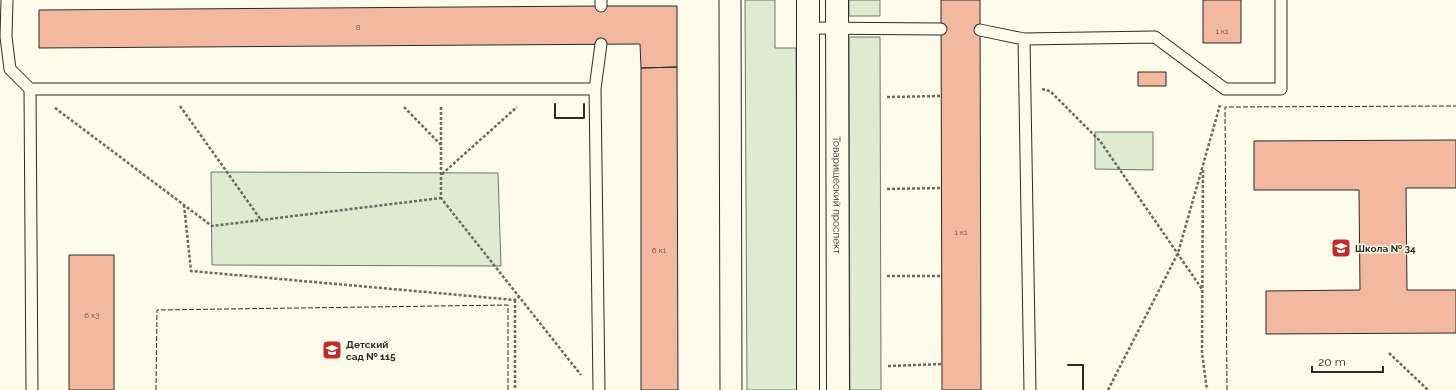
<svg xmlns="http://www.w3.org/2000/svg" width="1456" height="390" viewBox="0 0 1456 390" font-family="Raleway,sans-serif">
<rect width="100%" height="100%" fill="#fdfbea"/>
<path fill="#deebd1" stroke="#74746e" d="M745,0H775V48H796L798,390H747Z
M849,0H880V16H849Z
M849,37H880L881,390H850Z
M1095,132H1153V170L1095,169Z
M211,172L498,173L501,266L212,265Z"/>
<path fill="#f2b8a0" stroke="#2b2b2b" d="M941,0H980L981,390H942Z
M1203,0H1241V43H1203Z
M601,6H677V67L641,68L640,44L39,48V10Z
M677,67L678,390H641V68Z
M1138,72H1166V86H1138Z
M1456,140V188H1406L1407,290H1456V333L1266,334V291L1360,290L1359,190H1254V141Z
M69,255H114V390H69Z"/>
<g fill="none" stroke-linecap="round" stroke-linejoin="round">
<g stroke="#2b2b2b" stroke-width="13">
<path id="service" d="M7,0L6,37L10,69L30,89H595
M601,0V6
M808,28L941,29
M980,30L1024,39
M30,89L32,390
M599,390L595,89L601,44
M1030,390L1024,39L1155,37L1225,89H1281V0"/>
</g>
<g stroke="#2b2b2b" stroke-width="23">
<path id="minor" d="M730,0L731,390"/>
</g>
<g stroke="#2b2b2b" stroke-width="24">
<g id="tertiary">
<path d="M808,0V390"/>
<path id="s1" d="M837,0L838,390"/>
</g>
</g>
<path stroke="#6a6964" stroke-width="2.5" stroke-dasharray="3 2" stroke-linecap="butt" d="M1042,89L1050,91L1100,141L1202,289
M887,97L941,96
M180,106L261,220
M404,107L441,145
M441,107V198L581,375
M55,108L212,226L441,198
M1203,170L1202,353L1207,390
M442,174L517,107
M887,189L942,188
M184,205L191,271L515,300L519,297
M887,276H942
M515,300V390
M1389,353L1428,390
M888,366L942,364
M1108,390L1178,253L1220,105"/>
<use href="#service" stroke="#fdfbea" stroke-width="11"/>
<use href="#minor" stroke="#fdfbea" stroke-width="21"/>
<use href="#tertiary" stroke="#fdfbea" stroke-width="22"/>
<path stroke="#2b2b2b" stroke-width="1" stroke-dasharray="5 2" stroke-linecap="butt" d="M156,390L157,310L508,305V390
M1227,390L1225,107L1456,106"/>
<path stroke="#2b2b2b" stroke-width="2" d="M555,104V118H584V104
M1068,365H1083V390"/>
</g>
<defs>
<g id="school-square" transform="scale(1)"><rect x="-9" y="-9" width="18" height="18" rx="4" fill="#c62828" stroke="#fdfbea"/><path d="M0-5L7-2L0 1L-7-2ZM-4 1L0 2.5L4 1V4Q0 6-4 4Z" fill="#fff"/></g>
</defs>
<g fill-rule="evenodd">
<use href="#school-square" x="1341" y="248"/>
<use href="#school-square" x="332" y="350"/>
</g>
<g text-anchor="middle" stroke-width="3" stroke-linejoin="round" paint-order="stroke">
<g font-size="8" fill="#5d4e48">
<text x="358" y="30">8</text>
<text x="1222" y="34">1 к1</text>
<text x="961" y="235">1 к1</text>
<text x="659" y="253">6 к1</text>
<text x="92" y="318">6 к3</text>
</g>
<g font-size="10" fill="#2b2b2b" stroke="#fdfbea">
<text dy="4" stroke="none"><textPath href="#s1" startOffset="195">Товарищеский проспект</textPath></text>
</g>
<g font-size="10" font-weight="bold" fill="#2b2b2b" stroke="#fdfbea" text-anchor="start">
<text x="1355" y="252">Школа № 34</text>
<text x="346" y="348">Детский<tspan x="346" dy="12">сад № 115</tspan></text>
</g>
</g>
<path d="M1312 366v6h71v-6" fill="none" stroke="#2b2b2b" stroke-width="2"/>
<text x="1318" y="366" font-size="12" fill="#2b2b2b" stroke="#fdfbea" stroke-width="3" paint-order="stroke">20 m</text>
</svg>
